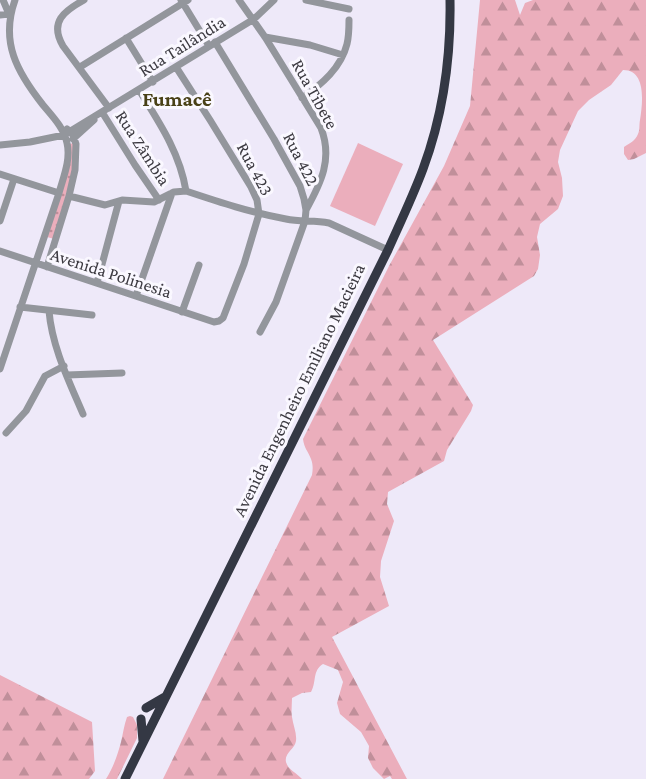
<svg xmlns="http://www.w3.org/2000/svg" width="646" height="779" viewBox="0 0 646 779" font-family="'Crimson Pro',serif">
<defs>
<pattern id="forest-firs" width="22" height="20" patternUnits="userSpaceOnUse" patternTransform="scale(1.5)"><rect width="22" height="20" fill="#ebaebc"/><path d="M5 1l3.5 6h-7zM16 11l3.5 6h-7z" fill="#c08f9a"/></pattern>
<pattern id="park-dots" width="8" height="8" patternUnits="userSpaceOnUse" patternTransform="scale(1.5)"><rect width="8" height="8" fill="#ebaebc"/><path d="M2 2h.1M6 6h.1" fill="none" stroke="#c08f9a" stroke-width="1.8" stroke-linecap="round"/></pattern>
</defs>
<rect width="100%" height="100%" fill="#eee9f9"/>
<path fill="#ebaebc" d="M358,143L403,164L375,226L330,206Z"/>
<path fill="url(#forest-firs)" d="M480,0H515L520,15L525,3L533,0H646V153L634,159L628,160L624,154V147C630,143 635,141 638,134C640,130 639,125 640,120C643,101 646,70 623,70L611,85L589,100L578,111L560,150L558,162L562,178L563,196L558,209L540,224L537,237L540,255L538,269L534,276L433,340L473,405L471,411L447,450L444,461L388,492L387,504L394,521L381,561L380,577L389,606L332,637L407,779H392L390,776L384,779L373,768L368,758L369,746L361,732L340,714L337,703L343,682L338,670L323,664C312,671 317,681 311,692L302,693L292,698C292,704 291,711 292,717C293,725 297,733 296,741C295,749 284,753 286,762C288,770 297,773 302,779H163L312,475C313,469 313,464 311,459C308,451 304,448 303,439L389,266L444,166L470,106Z
M0,675L92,722L95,771L89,779H0Z
M130,716L133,717L137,725V738L117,779H106C113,768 118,754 121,742C123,734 124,725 127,717Z"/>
<path fill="url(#park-dots)" d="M73,143V170L54,239L47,237L70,144Z"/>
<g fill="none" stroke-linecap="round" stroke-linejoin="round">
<path stroke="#93969c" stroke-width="7" d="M84,0C64,11 49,22 63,46L109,108
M181,0L209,46
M239,0L265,37L321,128C333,159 321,183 306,210
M306,0L349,9
M0,15L9,14L3,0
M265,37L310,45L343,55
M126,38L153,82
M215,42L274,139L300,186L304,199L306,210L305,221L276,302L260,332
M80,67L188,0
M139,90C159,122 180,153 186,191
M302,98C322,84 341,68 347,44C349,36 349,28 349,20
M102,112L135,165L159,200
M73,139L94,120
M0,145L30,142L64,135L254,19L274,0
M0,174L59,193
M69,196L105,205L122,200L154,202L174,192L186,191C219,202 252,213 286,219C300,222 314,220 329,223L388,250
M0,221L14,179
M0,251L214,322L219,321L223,318L244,264L259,214L257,200L251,187L210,120L176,67
M47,267L69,196L75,170L76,144L72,133L67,129
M97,283L119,201
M136,296L172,193
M20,307L92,315
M49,311C52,347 69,381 83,414
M182,312L199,265
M0,369L59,193C63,178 71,160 67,143C64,128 53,117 43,105C17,72 0,42 15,0
M67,375L122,373
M6,433L26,411L45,376L64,366"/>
<path stroke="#343844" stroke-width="9" d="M146,708L165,697
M141,719L143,741
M125,779L388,250C400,223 413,196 423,169C443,115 451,57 450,0"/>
</g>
<g text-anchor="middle" stroke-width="6" stroke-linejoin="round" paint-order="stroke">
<g font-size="18" fill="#3c3a41" stroke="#faf8ff">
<text transform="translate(182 46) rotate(-32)" y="6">Rua Tailândia</text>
<text transform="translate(315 94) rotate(61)" y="6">Rua Tibete</text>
<text transform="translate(143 148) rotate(57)" y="6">Rua Zâmbia</text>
<text transform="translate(301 159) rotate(63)" y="6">Rua 422</text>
<text transform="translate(255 169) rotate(62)" y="6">Rua 423</text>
<text transform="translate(111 273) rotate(18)" y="6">Avenida Polinesia</text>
<text transform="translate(299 390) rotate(-64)" y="6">Avenida Engenheiro Emiliano Macieira</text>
</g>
<g font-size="21" font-weight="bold" fill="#494117" stroke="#faf8ff">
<text x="177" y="106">Fumacê</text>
</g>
</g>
</svg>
